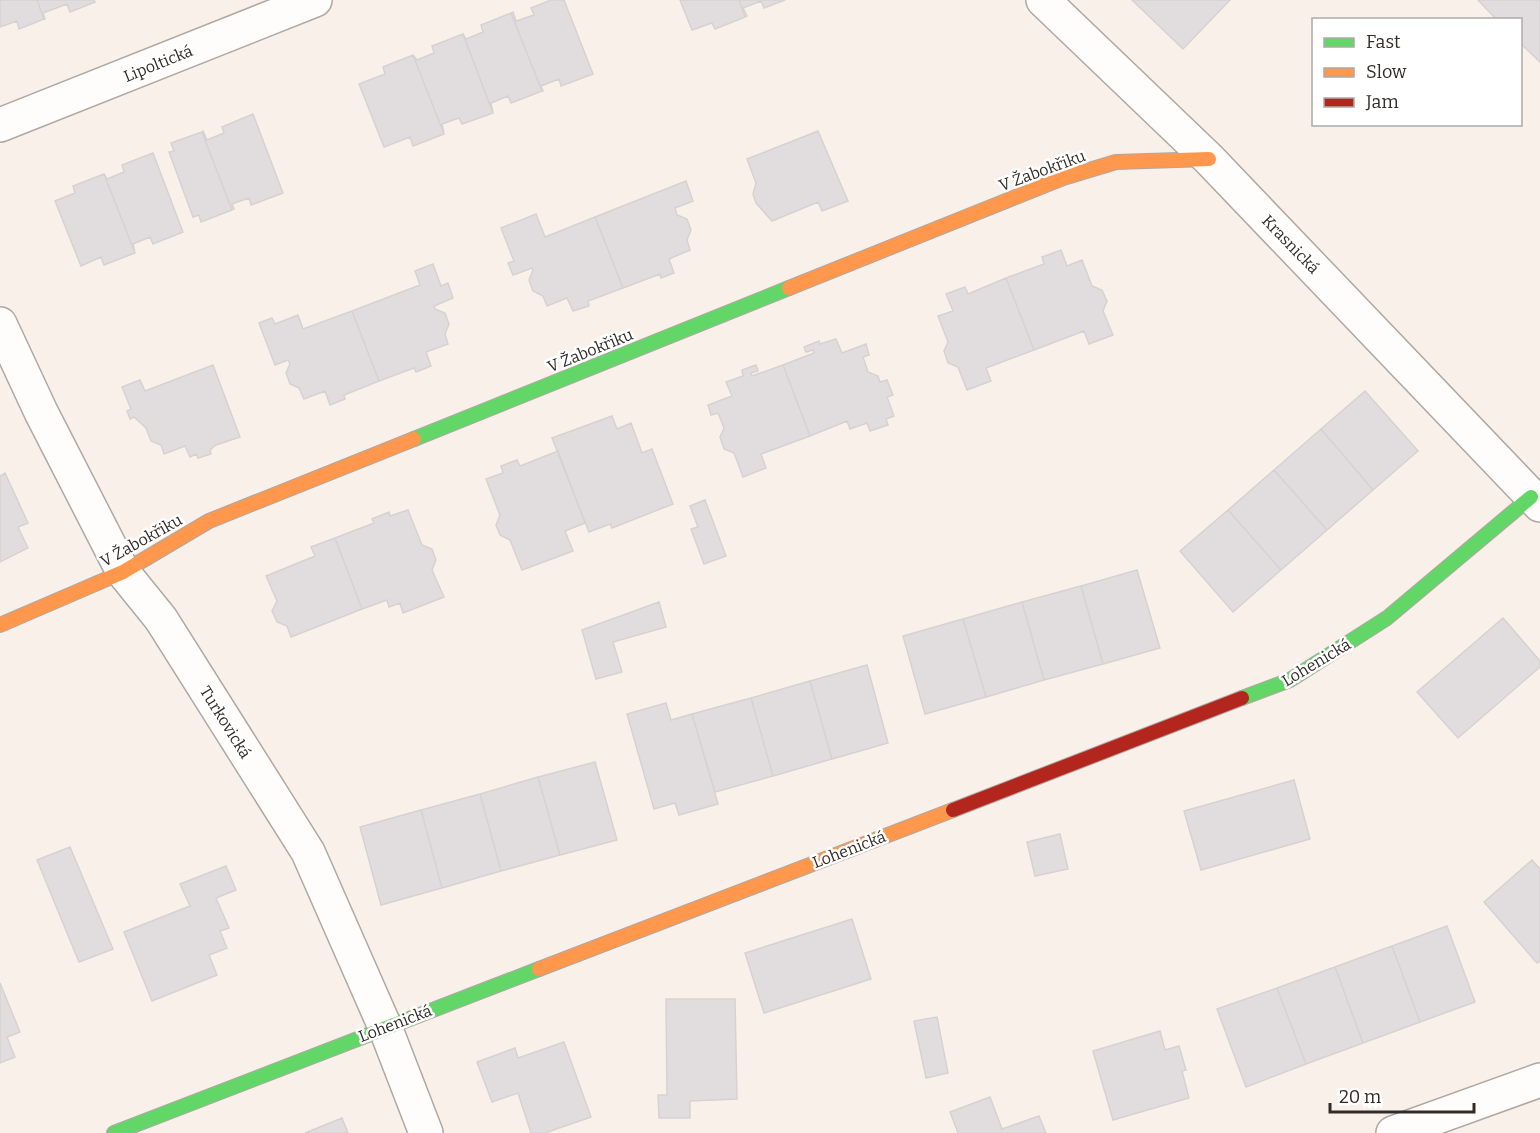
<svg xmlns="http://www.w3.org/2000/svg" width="1540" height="1133" viewBox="0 0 1540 1133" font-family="Bitter,serif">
<rect width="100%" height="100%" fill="#f9f0e9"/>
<path fill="#e1dcde" stroke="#d7d2d2" stroke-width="1.5" d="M0,0H37L44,19L19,29L17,21L0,27Z
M37,0H94L95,2L70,12L67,4L43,13L45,19H44Z
M551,0H564L593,74L561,86L559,79L541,86L543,91H542L511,13L513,12L516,21L534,15L531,8Z
M680,0H739L745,17L715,29L712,23L692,30Z
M739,0H785L764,8L761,1L743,8L747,16L745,17Z
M1132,0H1230L1183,49Z
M1478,0H1540V62L1520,43V20H1497Z
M511,13L542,91L511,103L508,96L491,103L493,113L463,34L466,39L483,32L481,25Z
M463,34L493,113L462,124L459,118L442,124L444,134L413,55L417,60L434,53L432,46Z
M413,55L444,134L413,146L410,137L384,147L359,84L385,74L383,67Z
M253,114L283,193L251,205L249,198L232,204L234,209L232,210L202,132L203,131L207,140L224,133L222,127Z
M818,131L848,201L822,211L818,202L772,221L756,203L753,194L756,183L747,159Z
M202,132L232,210L201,222L199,215L193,217L169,152L174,151L171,143Z
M153,153L183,232L153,244L150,237L133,244L135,253L104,174L107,179L124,172L122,165Z
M104,174L135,253L104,265L101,257L81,266L55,201L75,193L73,186Z
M686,181L693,201L675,208L677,215L687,219L691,230L687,240L690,250L669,259L674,273L661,278L660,274L623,288L595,217Z
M536,214L545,237L595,217L623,288L588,301L589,306L573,311L567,298L547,306L543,296L533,291L529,280L533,270L532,268L513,275L508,263L514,261L501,228Z
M1061,250L1067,266L1082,260L1092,286L1102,290L1107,301L1103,311L1113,335L1089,344L1084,331L1034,350L1006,278L1044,264L1042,257Z
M433,264L441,286L448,283L453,298L434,306L435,309L445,313L449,324L445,334L448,344L426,352L431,366L416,372L414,368L379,381L352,311L420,285L415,271Z
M1006,278L1034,350L986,368L991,381L967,390L958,367L948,363L944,351L948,342L938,316L953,311L946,294L965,287L968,294Z
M352,311L379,381L344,395L345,399L330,405L325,391L304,399L299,388L290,384L286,373L290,364L288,360L275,365L259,323L272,318L275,324L298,315L303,329Z
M836,339L842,353L866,344L869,355L863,357L868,372L878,376L880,382L887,380L893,395L887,397L894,416L886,419L888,425L870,431L867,423L850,429L847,421L810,436L783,365L814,353L813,350L806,352L804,347L819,341L820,344Z
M213,365L240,437L216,445L210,450L211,454L198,458L196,454L190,457L185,446L164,454L161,445L151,441L146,428L134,417L130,419L127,411L131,409L122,387L140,380L145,391Z
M756,365L758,371L751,373L752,376L783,365L810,436L761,454L766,468L743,477L734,453L724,449L720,437L724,428L718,413L711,415L708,405L732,396L726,382L743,376L742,370Z
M1365,391L1418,451L1373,490L1321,429Z
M612,416L617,429L631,423L642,453L652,449L673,504L612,528L610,524L589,532L552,438Z
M1321,429L1373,490L1327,530L1274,470Z
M558,451L585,523L565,531L573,551L522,570L510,540L500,535L496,525L500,515L486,479L503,473L501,466L517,460L520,466Z
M1274,470L1327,530L1281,570L1228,510Z
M5,473L28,523L18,527L28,548L0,562V476Z
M705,500L726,556L704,564L691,529L698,527L690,506Z
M408,510L422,545L432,549L436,560L432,570L444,597L403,613L400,603L389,607L387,600L362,609L335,538L374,523L372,519L389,512L390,516Z
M1228,510L1281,570L1233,612L1180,551Z
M335,538L362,609L291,637L287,626L277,622L272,611L277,601L266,576L315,556L311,547Z
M1137,570L1160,648L1103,664L1081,586Z
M1081,586L1103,664L1044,680L1022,602Z
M659,602L666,627L613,642L622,672L596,679L582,630Z
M1022,602L1044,680L986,697L963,619Z
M1503,618L1540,661V667L1458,738L1417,692Z
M963,619L986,697L925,714L903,636Z
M867,665L888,743L832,759L810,681Z
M810,681L832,759L773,776L751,698Z
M751,698L773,776L715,792L692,714Z
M666,703L671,720L692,714L718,804L679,815L675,803L654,809L627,714Z
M595,762L617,840L560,855L538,777Z
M538,777L560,855L501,871L480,794Z
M1294,780L1310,839L1201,870L1184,811Z
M480,794L501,871L442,888L421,810Z
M421,810L442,888L381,905L360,827Z
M1060,834L1068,869L1035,876L1027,842Z
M70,847L113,949L79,962L37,860Z
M1532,860L1540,869V961L1537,963L1484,902Z
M226,866L236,890L216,898L229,928L220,931L227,948L209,955L217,975L152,1001L124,932L190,906L180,884Z
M852,919L871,979L764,1013L745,953Z
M1447,926L1475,1002L1420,1022L1392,946Z
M1392,946L1420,1022L1363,1043L1335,967Z
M1335,967L1363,1043L1306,1064L1277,988Z
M0,983L20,1032L7,1037L15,1057L0,1063Z
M1277,988L1306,1064L1246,1087L1217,1009Z
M666,999H735L737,1099L690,1101V1118H659L658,1095H667Z
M937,1017L948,1073L926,1078L914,1021Z
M1160,1031L1165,1050L1179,1046L1186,1070L1182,1071L1189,1098L1113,1120L1093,1051Z
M564,1042L591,1117L545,1133H531L518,1093L492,1102L477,1062L515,1048L518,1058Z
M990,1097L1002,1129L1039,1116L1046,1133H958L950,1112Z
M342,1118L348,1133H305Z"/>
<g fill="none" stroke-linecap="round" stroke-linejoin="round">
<g stroke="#afa8a3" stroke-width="36">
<path id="street" d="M1043,0L1209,159L1540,505
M0,125L315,0
M0,324L41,412L123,572L161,619L308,852L385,1027L426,1133
M1393,1133L1540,1080"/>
</g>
<g stroke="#afa8a3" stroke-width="16">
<path id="fast" d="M414,439L789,288
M1242,698L1290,680L1387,618L1531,497
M114,1133L539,969"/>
</g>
<g stroke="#afa8a3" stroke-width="16">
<path id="slow" d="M789,288L1063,178L1116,162L1209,159
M0,625L123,572L209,521L414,439
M539,969L953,810"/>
</g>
<g stroke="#afa8a3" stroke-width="16">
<path id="jam" d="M953,810L1242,698"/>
</g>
<use href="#street" stroke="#fefdfc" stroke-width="33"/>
<use href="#fast" stroke="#63d668" stroke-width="14"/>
<use href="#slow" stroke="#ff974d" stroke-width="14"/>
<use href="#jam" stroke="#b3261e" stroke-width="14"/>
</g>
<g text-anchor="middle" stroke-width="5" stroke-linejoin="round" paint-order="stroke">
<g font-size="16" fill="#322c28" stroke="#fff">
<text transform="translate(158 63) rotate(-22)" y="6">Lipoltická</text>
<text transform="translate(1042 170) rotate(-20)" y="6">V Žabokřiku</text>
<text transform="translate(1291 244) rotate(46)" y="6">Krasnická</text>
<text transform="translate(590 350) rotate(-22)" y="6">V Žabokřiku</text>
<text transform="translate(141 540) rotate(-29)" y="6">V Žabokřiku</text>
<text transform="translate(1316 662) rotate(-31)" y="6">Lohenická</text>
<text transform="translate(226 722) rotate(58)" y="6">Turkovická</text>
<text transform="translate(849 849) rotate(-21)" y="6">Lohenická</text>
<text transform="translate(395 1023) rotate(-21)" y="6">Lohenická</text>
</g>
</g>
<rect x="1312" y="18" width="210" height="108" fill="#ffffff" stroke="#adaba9" stroke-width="1.5"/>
<rect x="1324" y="38" width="30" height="9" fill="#63d668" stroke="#adaba9" stroke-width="1.5"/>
<text x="1366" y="48" font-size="18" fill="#322c28">Fast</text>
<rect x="1324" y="68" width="30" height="9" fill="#ff974d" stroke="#adaba9" stroke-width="1.5"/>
<text x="1366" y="78" font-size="18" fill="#322c28">Slow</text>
<rect x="1324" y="98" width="30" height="9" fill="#b3261e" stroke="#adaba9" stroke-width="1.5"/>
<text x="1366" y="108" font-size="18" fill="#322c28">Jam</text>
<path d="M1330 1103v9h144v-9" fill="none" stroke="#322c28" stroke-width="3"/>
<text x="1339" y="1103" font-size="18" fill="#322c28" stroke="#ffffff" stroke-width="4.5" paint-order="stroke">20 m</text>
</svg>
